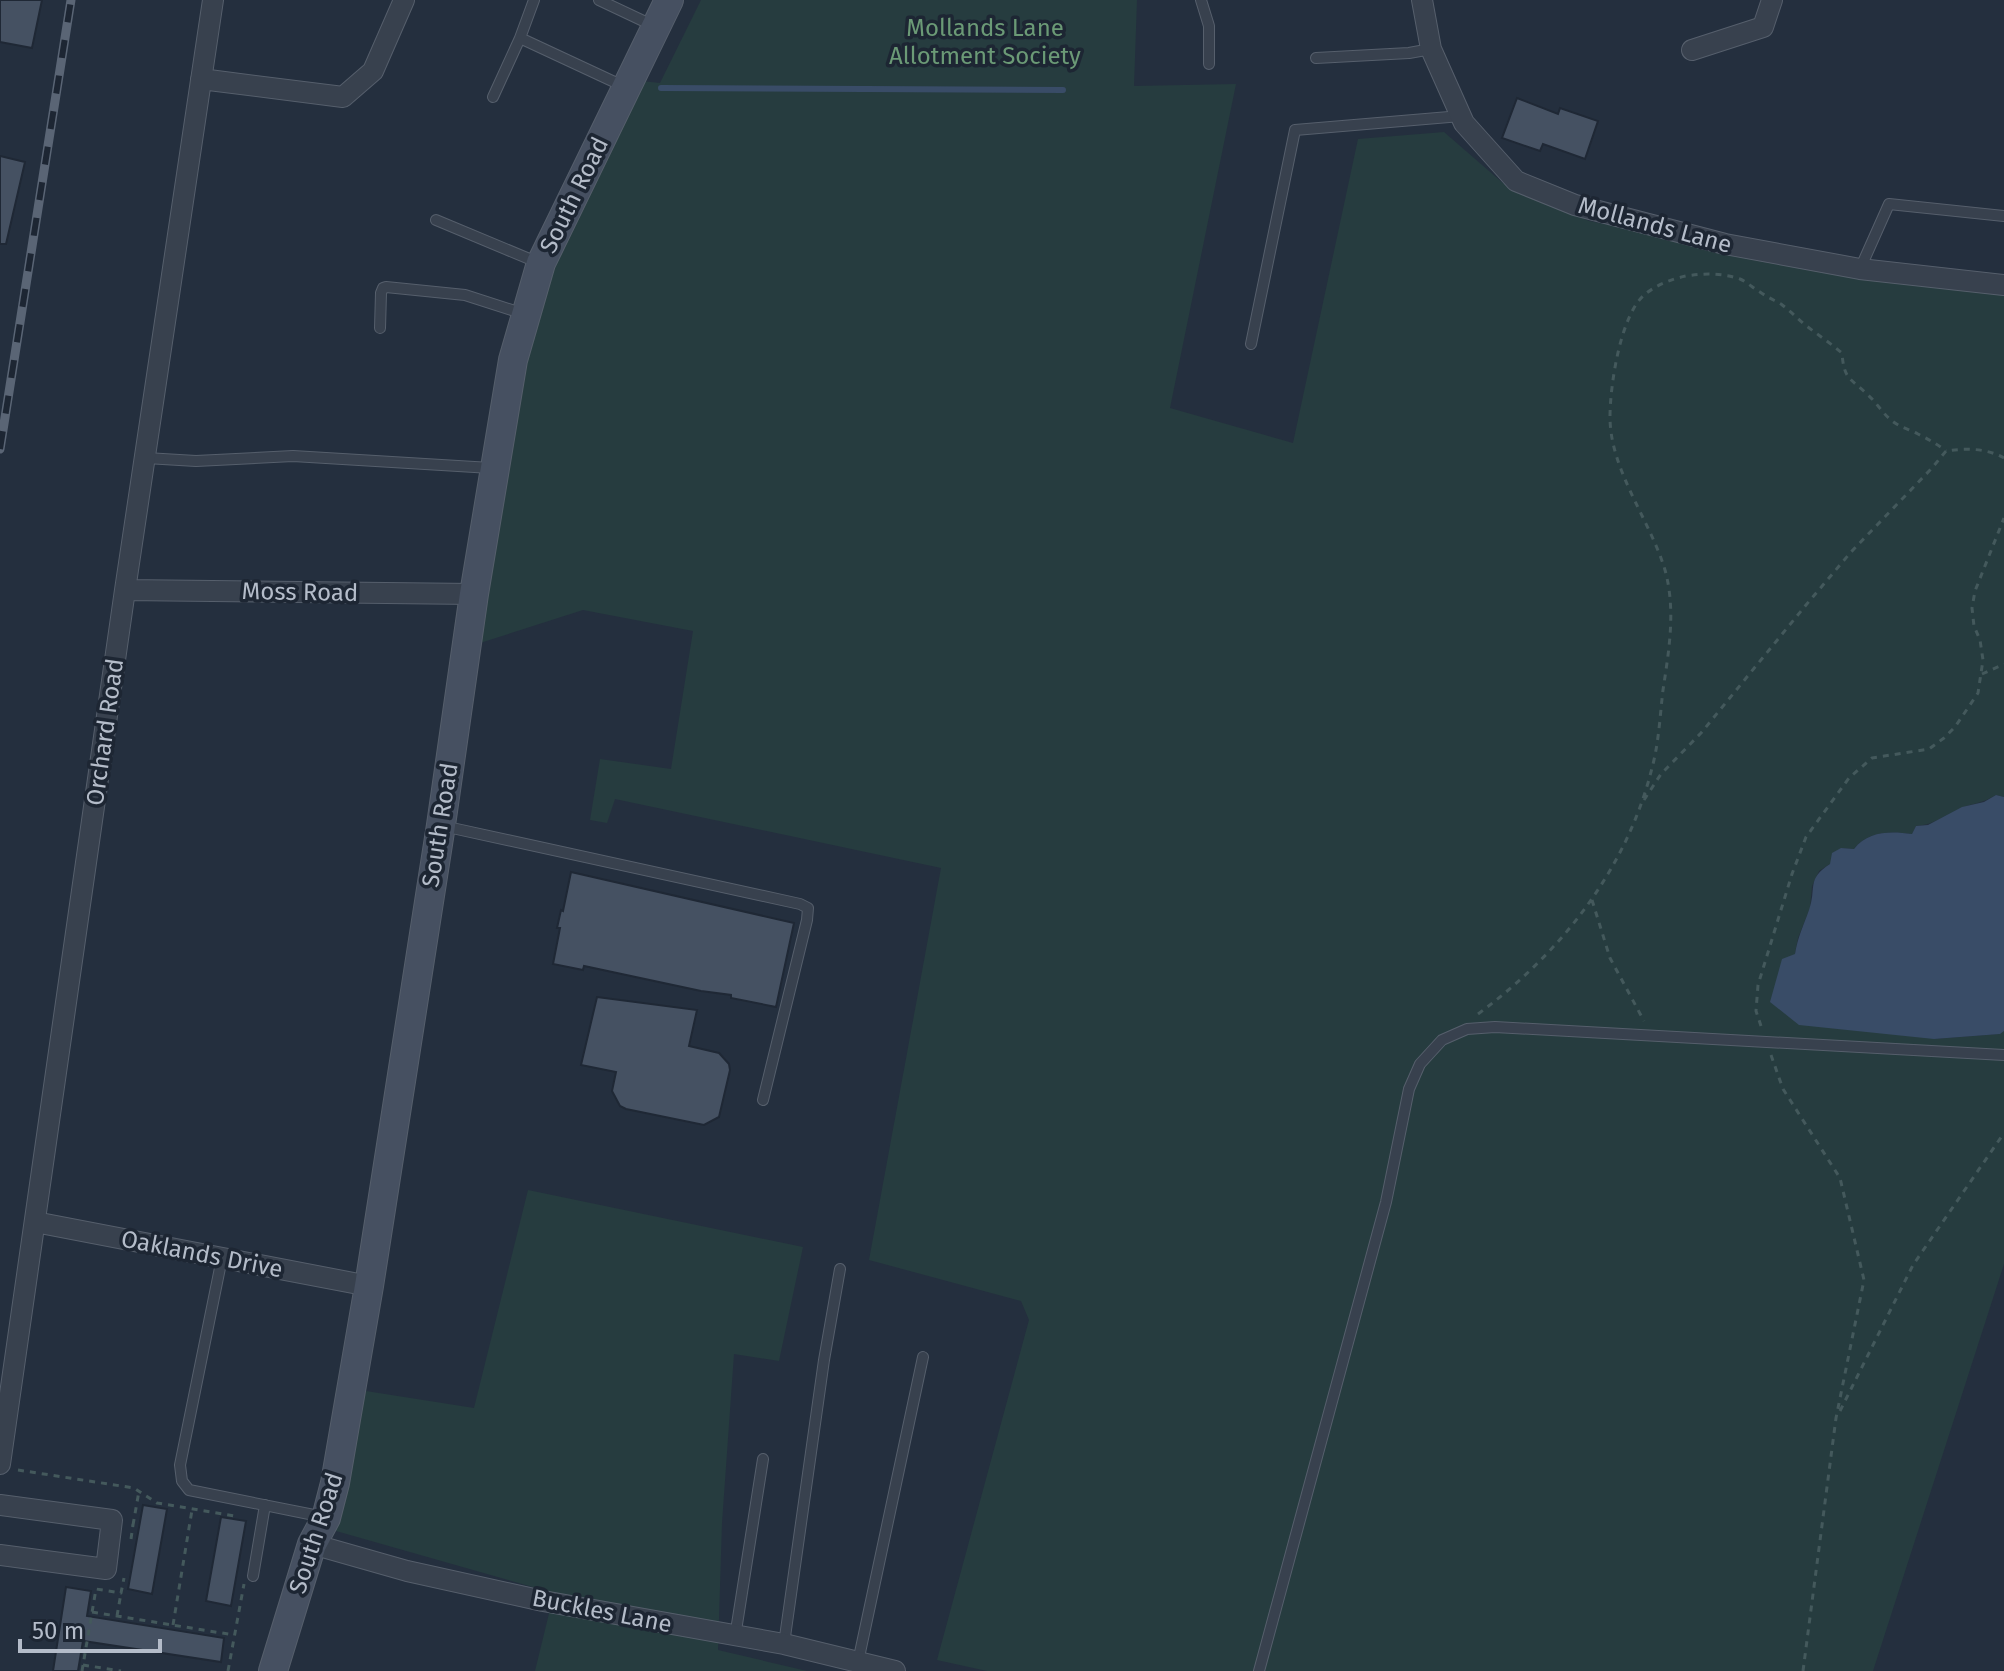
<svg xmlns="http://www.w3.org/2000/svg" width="2004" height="1671" viewBox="0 0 2004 1671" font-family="'Fira Sans',sans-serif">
<rect width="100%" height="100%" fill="#242f3e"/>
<path fill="#263c3f" d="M701,0H1137L1134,86L1236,84L1170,408L1293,443L1358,139L1444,132L1504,184L1589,221L1649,233L2004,290V797L1996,795C1981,804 1972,803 1959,809C1944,816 1933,825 1916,826L1912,834C1891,831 1868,831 1854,849L1841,848L1830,864L1819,871L1812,886L1810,908L1798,938L1795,954L1934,1039L1999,1034L2004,1031V1264L1873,1671H987L937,1660L1029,1320L1021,1301L869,1260L941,868L615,799L607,823L590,820L600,759L671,769L693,631L583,610L474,645L507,428L544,280L642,81L660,83Z
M528,1190L803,1247L779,1361L734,1354L722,1523L718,1650L807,1671H535L554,1593L329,1529L366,1391L474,1408Z"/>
<path fill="#394c67" d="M1996,795L2004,797V1031L2000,1034L1934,1039L1799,1025L1770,1002L1782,959L1795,954C1798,936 1803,927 1809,910C1817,888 1806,879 1830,864L1832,853L1841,848L1854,849C1868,831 1890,831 1912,834L1916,826L1928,825L1962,807L1984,802Z"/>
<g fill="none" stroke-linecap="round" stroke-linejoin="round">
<path stroke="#394c67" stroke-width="6" d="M661,88L1063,90"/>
</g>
<path fill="#455162" stroke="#1f2835" stroke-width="2" d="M0,0H42L32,48L0,42Z
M1517,98L1558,114L1560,108L1598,121L1585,159L1543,144L1540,151L1502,138Z
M0,156L25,162L6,244H0Z
M571,872L794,923L776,1007L731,998V995L701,991L584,966L583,970L553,964L560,928H557L561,910L563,911Z
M597,997L697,1010L689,1046L719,1053L729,1064L730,1070L719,1117L704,1125L626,1109L620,1106L612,1091L616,1072L581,1065Z
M143,1505L167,1509L152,1594L128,1589Z
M221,1517L246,1521L231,1606L206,1601Z
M66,1587L91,1591L87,1616L224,1638L221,1662L83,1641L78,1671H53Z"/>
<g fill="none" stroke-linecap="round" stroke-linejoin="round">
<g stroke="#565f6c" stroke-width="12">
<path id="service" d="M534,0L520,38L623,86
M599,0L654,26
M1201,0L1209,26V64
M1316,58L1409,53L1431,49
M493,97L520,38
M436,220L539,263
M1860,269L1889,204L2004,216
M380,328L381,293L383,288L386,287L465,295L524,314
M1251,344L1295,130L1461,116
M146,458L196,461L293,456L491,468
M443,826L800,904L808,908L807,920L763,1100
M222,1258L180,1465L182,1481L189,1490L324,1517
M253,1576L265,1505
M735,1637L763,1459
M784,1644L824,1360L840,1269
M858,1662L923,1357
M1259,1671L1386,1202L1409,1089L1420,1064L1442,1040L1467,1029L1495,1027L2004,1055"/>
</g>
<g stroke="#565f6c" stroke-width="22">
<path id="minor" d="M1422,0L1431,49L1464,123L1516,181L1575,205L1725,244L1860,269L2004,285
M1692,50L1763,27L1772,0
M201,79L343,97L373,71L404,0
M125,590L474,594
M35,1222L369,1286
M0,1464L125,590L213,0
M0,1505L112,1520L106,1569L0,1555
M312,1544L407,1571L543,1601L784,1644L895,1671"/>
</g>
<g stroke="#565f6c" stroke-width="30">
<path id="secondary" d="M273,1671L312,1544L326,1518L335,1483L369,1286L441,825L474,594L513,360L541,263L669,0"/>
</g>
<path stroke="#44595c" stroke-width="3" stroke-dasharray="6 6" stroke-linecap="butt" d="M1982,674L2004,664
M1644,800L1661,774L1701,733L1806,605L1851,552L1932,468L1946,451C1966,448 1986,448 2004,458
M1592,900L1610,958L1644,1021
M1478,1014C1561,953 1627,869 1652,768C1659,742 1660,715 1663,690C1669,650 1676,610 1665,570C1650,520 1610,470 1610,417C1610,386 1620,318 1643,296C1654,286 1671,279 1686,276C1705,273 1722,273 1740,279C1747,282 1753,288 1760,292C1767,297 1774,300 1781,304C1789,310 1796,317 1804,324C1817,334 1830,343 1842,353C1844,381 1851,378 1868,395C1878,404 1884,416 1895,423C1902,428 1911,430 1918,434C1928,439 1937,444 1946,451
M1761,1026L1756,1011L1758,985L1792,874L1806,837L1849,778L1872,758L1929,749L1944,738L1955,727L1978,693L1983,660L1980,640L1974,626L1972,608L1975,591L2004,518
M1771,1055L1783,1089L1840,1178L1864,1280L1836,1418
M1840,1411L1913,1265L2004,1133
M18,1470L134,1488L157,1503L235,1516
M133,1525L139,1491
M131,1539L133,1525L132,1524
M92,1612L234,1635
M117,1616L121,1593
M173,1625L192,1510
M83,1665L121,1671
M82,1671L96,1589L121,1593L124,1578
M228,1671L244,1584
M1803,1671L1836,1418"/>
<use href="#service" stroke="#38414e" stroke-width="10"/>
<use href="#minor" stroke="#38414e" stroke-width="20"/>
<use href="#secondary" stroke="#465061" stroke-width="28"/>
<g stroke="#5a6575" stroke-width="9">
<path id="rail" d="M0,449L71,0"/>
</g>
<use href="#rail" stroke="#1d2633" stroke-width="6" stroke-dasharray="18" stroke-linecap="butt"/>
</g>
<g text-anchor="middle" stroke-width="7" stroke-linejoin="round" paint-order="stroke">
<g font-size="24" fill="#6b9a76" stroke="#1d2633">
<text x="985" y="36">Mollands Lane<tspan x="985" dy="28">Allotment Society</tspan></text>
</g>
<g font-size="24" fill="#b4bcc9" stroke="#1d2633">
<text transform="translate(574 195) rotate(-64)" y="8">South Road</text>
<text transform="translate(1655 225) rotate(15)" y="8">Mollands Lane</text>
<text transform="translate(300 592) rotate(1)" y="8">Moss Road</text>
<text transform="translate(105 732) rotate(-82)" y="8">Orchard Road</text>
<text transform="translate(440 825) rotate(-81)" y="8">South Road</text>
<text transform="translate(202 1254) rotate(11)" y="8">Oaklands Drive</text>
<text transform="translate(316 1533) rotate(-72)" y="8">South Road</text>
<text transform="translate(602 1611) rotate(11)" y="8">Buckles Lane</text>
</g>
</g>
<path d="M20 1639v12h140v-12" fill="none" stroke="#b4bcc9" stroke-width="4"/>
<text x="32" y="1639" font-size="24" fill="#b4bcc9" stroke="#1d2633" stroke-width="6" paint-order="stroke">50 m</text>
</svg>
